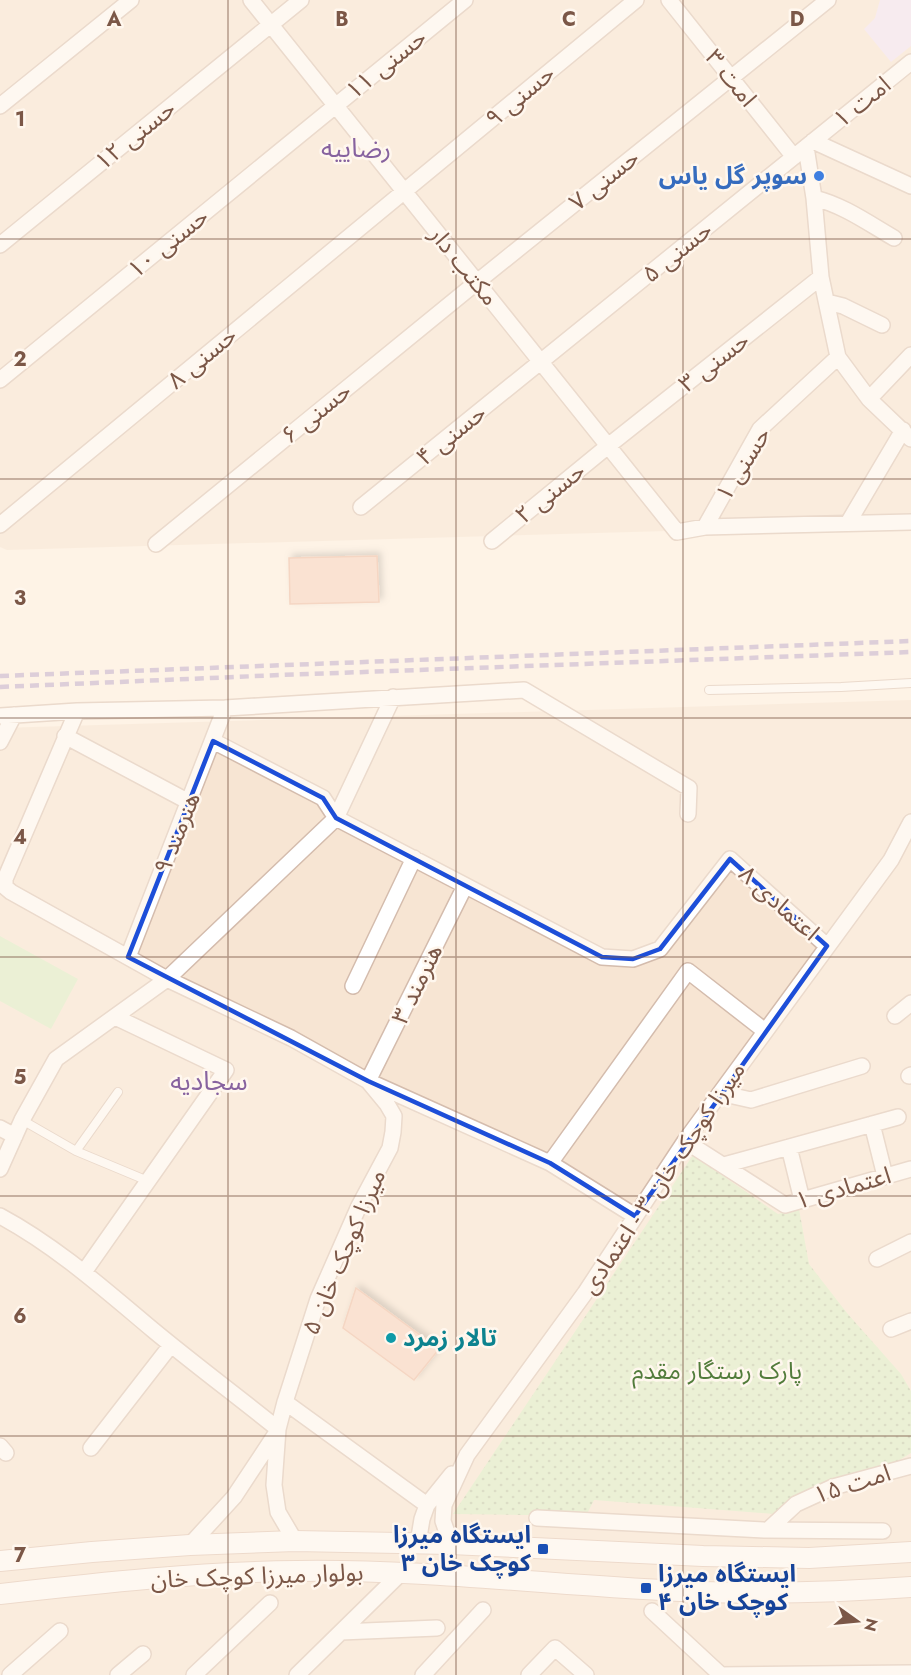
<svg xmlns="http://www.w3.org/2000/svg" width="911" height="1675" viewBox="0 0 911 1675" font-family="Jost,'Noto Sans Arabic',sans-serif">
<defs>
<pattern id="park-dots" width="8" height="8" patternUnits="userSpaceOnUse" patternTransform="scale(1.5)"><rect width="8" height="8" fill="#d6eec2"/><path d="M2 2h.1M6 6h.1" fill="none" stroke="#b3c49f" stroke-width="1.8" stroke-linecap="round"/></pattern>
<filter id="shadow"><feDropShadow dx="3.5" dy="-3.5" stdDeviation="3" flood-color="#0004"/></filter>
</defs>
<rect width="100%" height="100%" fill="#fef3e6"/>
<path fill="#f7e5d3" d="M0,0H911V524L7,550L0,547Z
M911,700V1675H0V728Z"/>
<path fill="#f0e2fb" d="M880,0H911V46L891,62L864,29L875,18Z"/>
<path fill="#d6eec2" d="M0,936L78,979L51,1029L0,1001Z"/>
<path fill="url(#park-dots)" d="M693,1155L778,1214L799,1209L809,1264L847,1313L901,1374L911,1391V1453L885,1469L820,1488L774,1514L594,1500L586,1516L453,1514Z"/>
<path fill="#f7cfba" stroke="#ebb399" stroke-width="1.5" filter="url(#shadow)" d="M377,556L379,602L290,604L289,558Z
M356,1288L439,1349L414,1380L343,1328Z"/>
<g fill="none" stroke-linecap="round" stroke-linejoin="round">
<g stroke="#d4bcad" stroke-width="10">
<path id="lane" d="M709,690L841,687L911,683
M22,1120L76,1151L148,1181
M76,1151L118,1092"/>
</g>
<g stroke="#d4bcad" stroke-width="18">
<path id="street" d="M251,0L677,532L705,527L911,522
M669,0L794,157
M0,106L131,0
M813,141L911,186
M806,147L814,198L821,277L838,357L869,399L911,439
M814,198C843,205 868,223 894,238
M0,245L301,0
M827,302L843,306L882,325
M0,380L465,0
M869,399L911,355
M361,507L911,62
M848,523L903,430
M0,525L636,0
M705,527L760,429L838,357
M492,541L608,446L821,277
M156,544L477,282L828,0
M77,711L5,879V887L11,892L167,979L291,1038L368,1081L550,1163L635,1216
M0,716L77,711L225,708L524,690L689,788L688,814
M65,736L189,802
M213,741L323,798L336,818
M0,742L14,715
M336,818L393,697
M128,957L225,708
M353,986L414,858
M895,1016L911,1003
M909,1076L911,1075
M720,1093L751,1100L862,1066
M872,1124L885,1176
M0,1128L15,1136
M685,1141L785,1205L911,1169
M789,1147L802,1200
M550,1163L688,971L765,1031
M724,1165L898,1117
M0,1169L22,1120L56,1059L167,979L336,818L602,957L633,959L660,949L730,859L827,946
M0,1216C56,1246 104,1289 153,1330C194,1364 237,1396 278,1429
M877,1259L911,1242
M84,1272L226,1070L115,1017
M891,1329L911,1321
M285,1402L427,1505
M0,1446L6,1453
M91,1448L171,1345
M537,1518L764,1530L883,1531
M768,1530L796,1504L833,1487L911,1466
M295,1541L278,1512L274,1485L278,1429L285,1402L318,1299L359,1206L390,1148L393,1132L394,1116L387,1104L368,1081L465,886
M418,1543L422,1519L427,1505L452,1474
M451,1544L443,1521L444,1505L467,1455L585,1293L685,1141L891,860L911,822
M190,1545L234,1497L277,1432
M652,1611L721,1675
M341,1632L437,1628
M10,1675L60,1631
M118,1675L143,1654
M194,1675L270,1603
M297,1675L401,1573
M423,1675L483,1610
M529,1675L555,1648L586,1675
M719,1675L911,1673"/>
</g>
<g stroke="#dabdac" stroke-width="22">
<path id="secondary" d="M0,1561L92,1552L190,1545L295,1541L451,1544L703,1556L809,1558L911,1552
M0,1594C99,1583 198,1572 297,1571C432,1569 566,1587 700,1592C770,1594 841,1592 911,1587"/>
</g>
<use href="#lane" stroke="#fff" stroke-width="8"/>
<use href="#street" stroke="#fff" stroke-width="15"/>
<use href="#secondary" stroke="#fff" stroke-width="20"/>
<path stroke="#b5a2ca" stroke-width="4.5" stroke-dasharray="9 6" stroke-linecap="butt" d="M0,676L911,641
M0,687L281,675L911,652"/>
</g>
<path d="M0 0H911V1675H0ZM213,741L323,798L336,818L602,957L633,959L660,949L730,859L827,946L635,1216L550,1163L368,1081L128,957Z" fill="#fef3e6" fill-opacity=".55" fill-rule="evenodd"/>
<path fill="none" stroke="#1d4ed8" stroke-width="4.5" stroke-linejoin="round" d="M213,741L323,798L336,818L602,957L633,959L660,949L730,859L827,946L635,1216L550,1163L368,1081L128,957Z"/>
<path fill="none" stroke="#7b5747" stroke-width="1.5" stroke-opacity="0.55" d="M228,0V1675M456,0V1675M683,0V1675M0,239H911M0,479H911M0,718H911M0,957H911M0,1196H911M0,1436H911"/>
<circle fill="#3f7fe0" stroke="#fff7ee" stroke-width="2" cx="819" cy="176" r="6"/>
<circle fill="#0f9aa8" stroke="#fff7ee" stroke-width="2" cx="391" cy="1338" r="6"/>
<g fill="#1a4fb4" stroke="#fff7ee" stroke-width="2">
<rect x="537" y="1543" width="12" height="12" rx="3"/>
<rect x="640" y="1582" width="12" height="12" rx="3"/>
</g>
<g text-anchor="middle" stroke-width="5" stroke-linejoin="round" paint-order="stroke">
<g font-size="24" fill="#7b5747" stroke="#fff7ee">
<text transform="translate(386 64) rotate(-39)" y="8">حسنی ۱۱</text>
<text transform="translate(731 78) rotate(51)" y="8">امت ۳</text>
<text transform="translate(520 96) rotate(-40)" y="8">حسنی ۹</text>
<text transform="translate(862 102) rotate(-39)" y="8">امت ۱</text>
<text transform="translate(135 135) rotate(-39)" y="8">حسنی ۱۲</text>
<text transform="translate(604 180) rotate(-39)" y="8">حسنی ۷</text>
<text transform="translate(168 243) rotate(-39)" y="8">حسنی ۱۰</text>
<text transform="translate(677 252) rotate(-39)" y="8">حسنی ۵</text>
<text transform="translate(464 266) rotate(51)" y="8">مکتب دار</text>
<text transform="translate(202 358) rotate(-40)" y="8">حسنی ۸</text>
<text transform="translate(714 362) rotate(-38)" y="8">حسنی ۳</text>
<text transform="translate(316 413) rotate(-39)" y="8">حسنی ۶</text>
<text transform="translate(451 435) rotate(-39)" y="8">حسنی ۴</text>
<text transform="translate(743 464) rotate(-58)" y="8">حسنی ۱</text>
<text transform="translate(550 493) rotate(-39)" y="8">حسنی ۲</text>
<text transform="translate(177 833) rotate(-68)" y="8">هنرمند ۹</text>
<text transform="translate(779 903) rotate(42)" y="8">اعتمادی ۸</text>
<text transform="translate(417 984) rotate(-64)" y="8">هنرمند ۳</text>
<text transform="translate(663 1178) rotate(-56)" y="8">میرزا کوچک خان ۳ - اعتمادی</text>
<text transform="translate(843 1188) rotate(-16)" y="8">اعتمادی ۱</text>
<text transform="translate(344 1252) rotate(-67)" y="8">میرزا کوچک خان ۵</text>
<text transform="translate(852 1484) rotate(-18)" y="8">امت ۱۵</text>
<text transform="translate(257 1576) rotate(-2)" y="8">بولوار میرزا کوچک خان</text>
</g>
<g font-size="24" font-weight="bold" fill="#366cbe" stroke="#fff7ee" text-anchor="end">
<text x="807" y="184">سوپر گل یاس</text>
</g>
<g font-size="24" font-weight="bold" fill="#0d838f" stroke="#fff7ee" text-anchor="start">
<text x="403" y="1346">تالار زمرد</text>
</g>
<g font-size="24" fill="#527c3b" stroke="#fff7ee">
<text x="717" y="1379">پارک رستگار مقدم</text>
</g>
<g font-size="24" font-weight="bold" fill="#164399" stroke="#fff7ee" text-anchor="end">
<text x="531" y="1543">ایستگاه میرزا<tspan x="531" dy="28">کوچک خان ۳</tspan></text>
<text x="658" y="1582" text-anchor="start">ایستگاه میرزا<tspan x="658" dy="28">کوچک خان ۴</tspan></text>
</g>
<g font-size="26" fill="#87629f" stroke="#fff7ee">
<text x="356" y="157">رضاییه</text>
<text x="209" y="1090">سجادیه</text>
</g>
</g>
<g font-size="20" text-anchor="middle" font-weight="bold" fill="#7b5747" stroke="#fff7ee" stroke-width="5" stroke-linejoin="round" paint-order="stroke">
<text x="114" y="26">A</text>
<text x="342" y="26">B</text>
<text x="569" y="26">C</text>
<text x="797" y="26">D</text>
<text x="20" y="126">1</text>
<text x="20" y="366">2</text>
<text x="20" y="605">3</text>
<text x="20" y="844">4</text>
<text x="20" y="1084">5</text>
<text x="20" y="1323">6</text>
<text x="20" y="1562">7</text>
</g>
<g transform="translate(857 1621) rotate(105)" stroke="#fff7ee" stroke-width="4.5" paint-order="stroke">
<path d="M0-4.5L10 22L0 15L-10 22Z" fill="#7b5747"/>
<text y="-9" font-size="16" font-weight="bold" text-anchor="middle" fill="#7b5747">N</text>
</g>
</svg>
